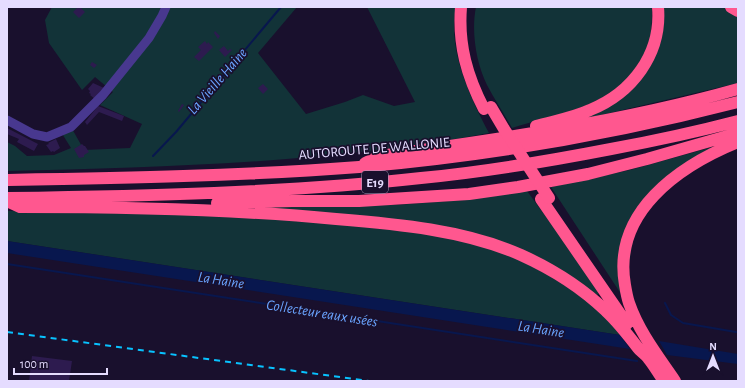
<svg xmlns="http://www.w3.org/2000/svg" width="745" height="388" viewBox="0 0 745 388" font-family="'Alegreya Sans',sans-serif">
<rect width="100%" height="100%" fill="#19102d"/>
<path fill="#123338" d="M52,7H297L258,53L306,114L345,102L363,95L394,106L415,102L367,7H456C447,49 470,97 489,133C330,163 168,167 7,171V142L15,146L27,156L54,155L71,148L61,132L71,127L84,150L130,148L142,124L100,105L113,92L95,77L82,90L49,43L45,20Z
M476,7H652C652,20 652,34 648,47C646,52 642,58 639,63C612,108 558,113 512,128C504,114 495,100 487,85C476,63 471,31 476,7Z
M663,7H726L738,15V83L537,130L580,117L650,66L657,52L662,36L663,18Z
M727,143L639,207L623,297L551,187L630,170Z
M527,191L555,229L599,293L595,297L522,251L257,206L395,205L464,200Z
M7,211C117,212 227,214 337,224C396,230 462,234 517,259C547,273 576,291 601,313C608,320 614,328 620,335L7,241Z"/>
<path fill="#08174e" d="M7,241L620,335L630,349L7,253Z
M659,341L738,354V364L667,355Z"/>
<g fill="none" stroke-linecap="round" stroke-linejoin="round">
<path stroke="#08174e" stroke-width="2" d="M153,156L176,132L281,7
M7,264L637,361
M665,303L671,315L683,323L736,332"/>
</g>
<path fill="#2d1b4f" d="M78,7H80L85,12L79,18L73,12Z
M215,31L220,36L218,39L214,33Z
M205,41L207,44L208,42L213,47L199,61L194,57L201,50L198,47Z
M224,46L228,51L230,49L232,50L225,57L219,50Z
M92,62L97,65L94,68L90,65Z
M93,83L104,88L96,100L90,95L91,94L89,93L90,91L88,89Z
M263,84L268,89L263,94L258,88Z
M182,104L184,105L179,112L178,111Z
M98,106L124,116L122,121L99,112L87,125L85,122Z
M7,128L38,144L34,151L17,142L19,139L7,134Z
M56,139L60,148L54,152L53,151L51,152L46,145L49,144L48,143Z
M82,144L84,146H85L89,152L84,155V157L79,158L74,149Z
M32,356L72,361L69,381H29Z"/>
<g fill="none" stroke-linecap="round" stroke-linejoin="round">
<path stroke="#48388f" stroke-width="9" d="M7,120L33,134L47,137L71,127L103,95L149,38L162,16L166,7"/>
<path stroke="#ff578f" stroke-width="12" d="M461,7C458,45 467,76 484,109
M731,7L738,11
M536,126C554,121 573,118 590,110C632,93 662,54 658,7
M365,163L379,156C500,139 621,122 738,89
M7,180C124,178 242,176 359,167C486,156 614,134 738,102
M7,198C145,196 284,193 421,178C485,172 549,161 611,149C654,141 696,132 738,121
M541,199L627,324
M7,201L20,207C126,207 231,209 336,219C397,224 465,230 521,255C552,269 582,288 606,311C618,322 628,335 638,348C641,352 645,354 648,358C654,365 658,373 664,381
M217,203L292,201H359L469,194L518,187L588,174L647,159L738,133
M675,381C658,356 639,332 629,303C627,297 626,291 625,285C612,212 679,166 738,142"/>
<path stroke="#08c2ff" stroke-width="2" stroke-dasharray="6 5" stroke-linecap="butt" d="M7,332L369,381"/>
<path stroke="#ff578f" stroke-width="12" d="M491,107L504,129L549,198"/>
</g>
<g text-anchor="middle" stroke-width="3.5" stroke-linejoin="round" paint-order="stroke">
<rect fill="#19102d" stroke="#a89fc0" stroke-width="1" x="362" y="171" width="26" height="22" rx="3"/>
<g font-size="13" font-weight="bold" fill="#e5dcff">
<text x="375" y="187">E19</text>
</g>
<g font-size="14" fill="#e5dcff" stroke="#19102d">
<text transform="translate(374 148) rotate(-5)" y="5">AUTOROUTE DE WALLONIE</text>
</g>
<g font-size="15" font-style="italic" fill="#6aa4ff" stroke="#19102d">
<text transform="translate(217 81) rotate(-49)" y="5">La Vieille Haine</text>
<text transform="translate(221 280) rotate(9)" y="5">La Haine</text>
<text transform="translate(322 313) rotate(9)" y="5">Collecteur eaux usées</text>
<text transform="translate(541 329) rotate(9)" y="5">La Haine</text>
</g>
</g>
<rect width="745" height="388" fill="none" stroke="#e5dcff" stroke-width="16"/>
<g transform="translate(713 356)" stroke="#19102d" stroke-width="3" paint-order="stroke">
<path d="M0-3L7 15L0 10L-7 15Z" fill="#e5dcff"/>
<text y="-6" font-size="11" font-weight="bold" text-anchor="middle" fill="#e5dcff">N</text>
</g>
<path d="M14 368v6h93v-6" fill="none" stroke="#e5dcff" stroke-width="2"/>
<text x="20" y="368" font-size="12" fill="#e5dcff" stroke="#19102d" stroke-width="3" paint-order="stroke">100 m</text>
</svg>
